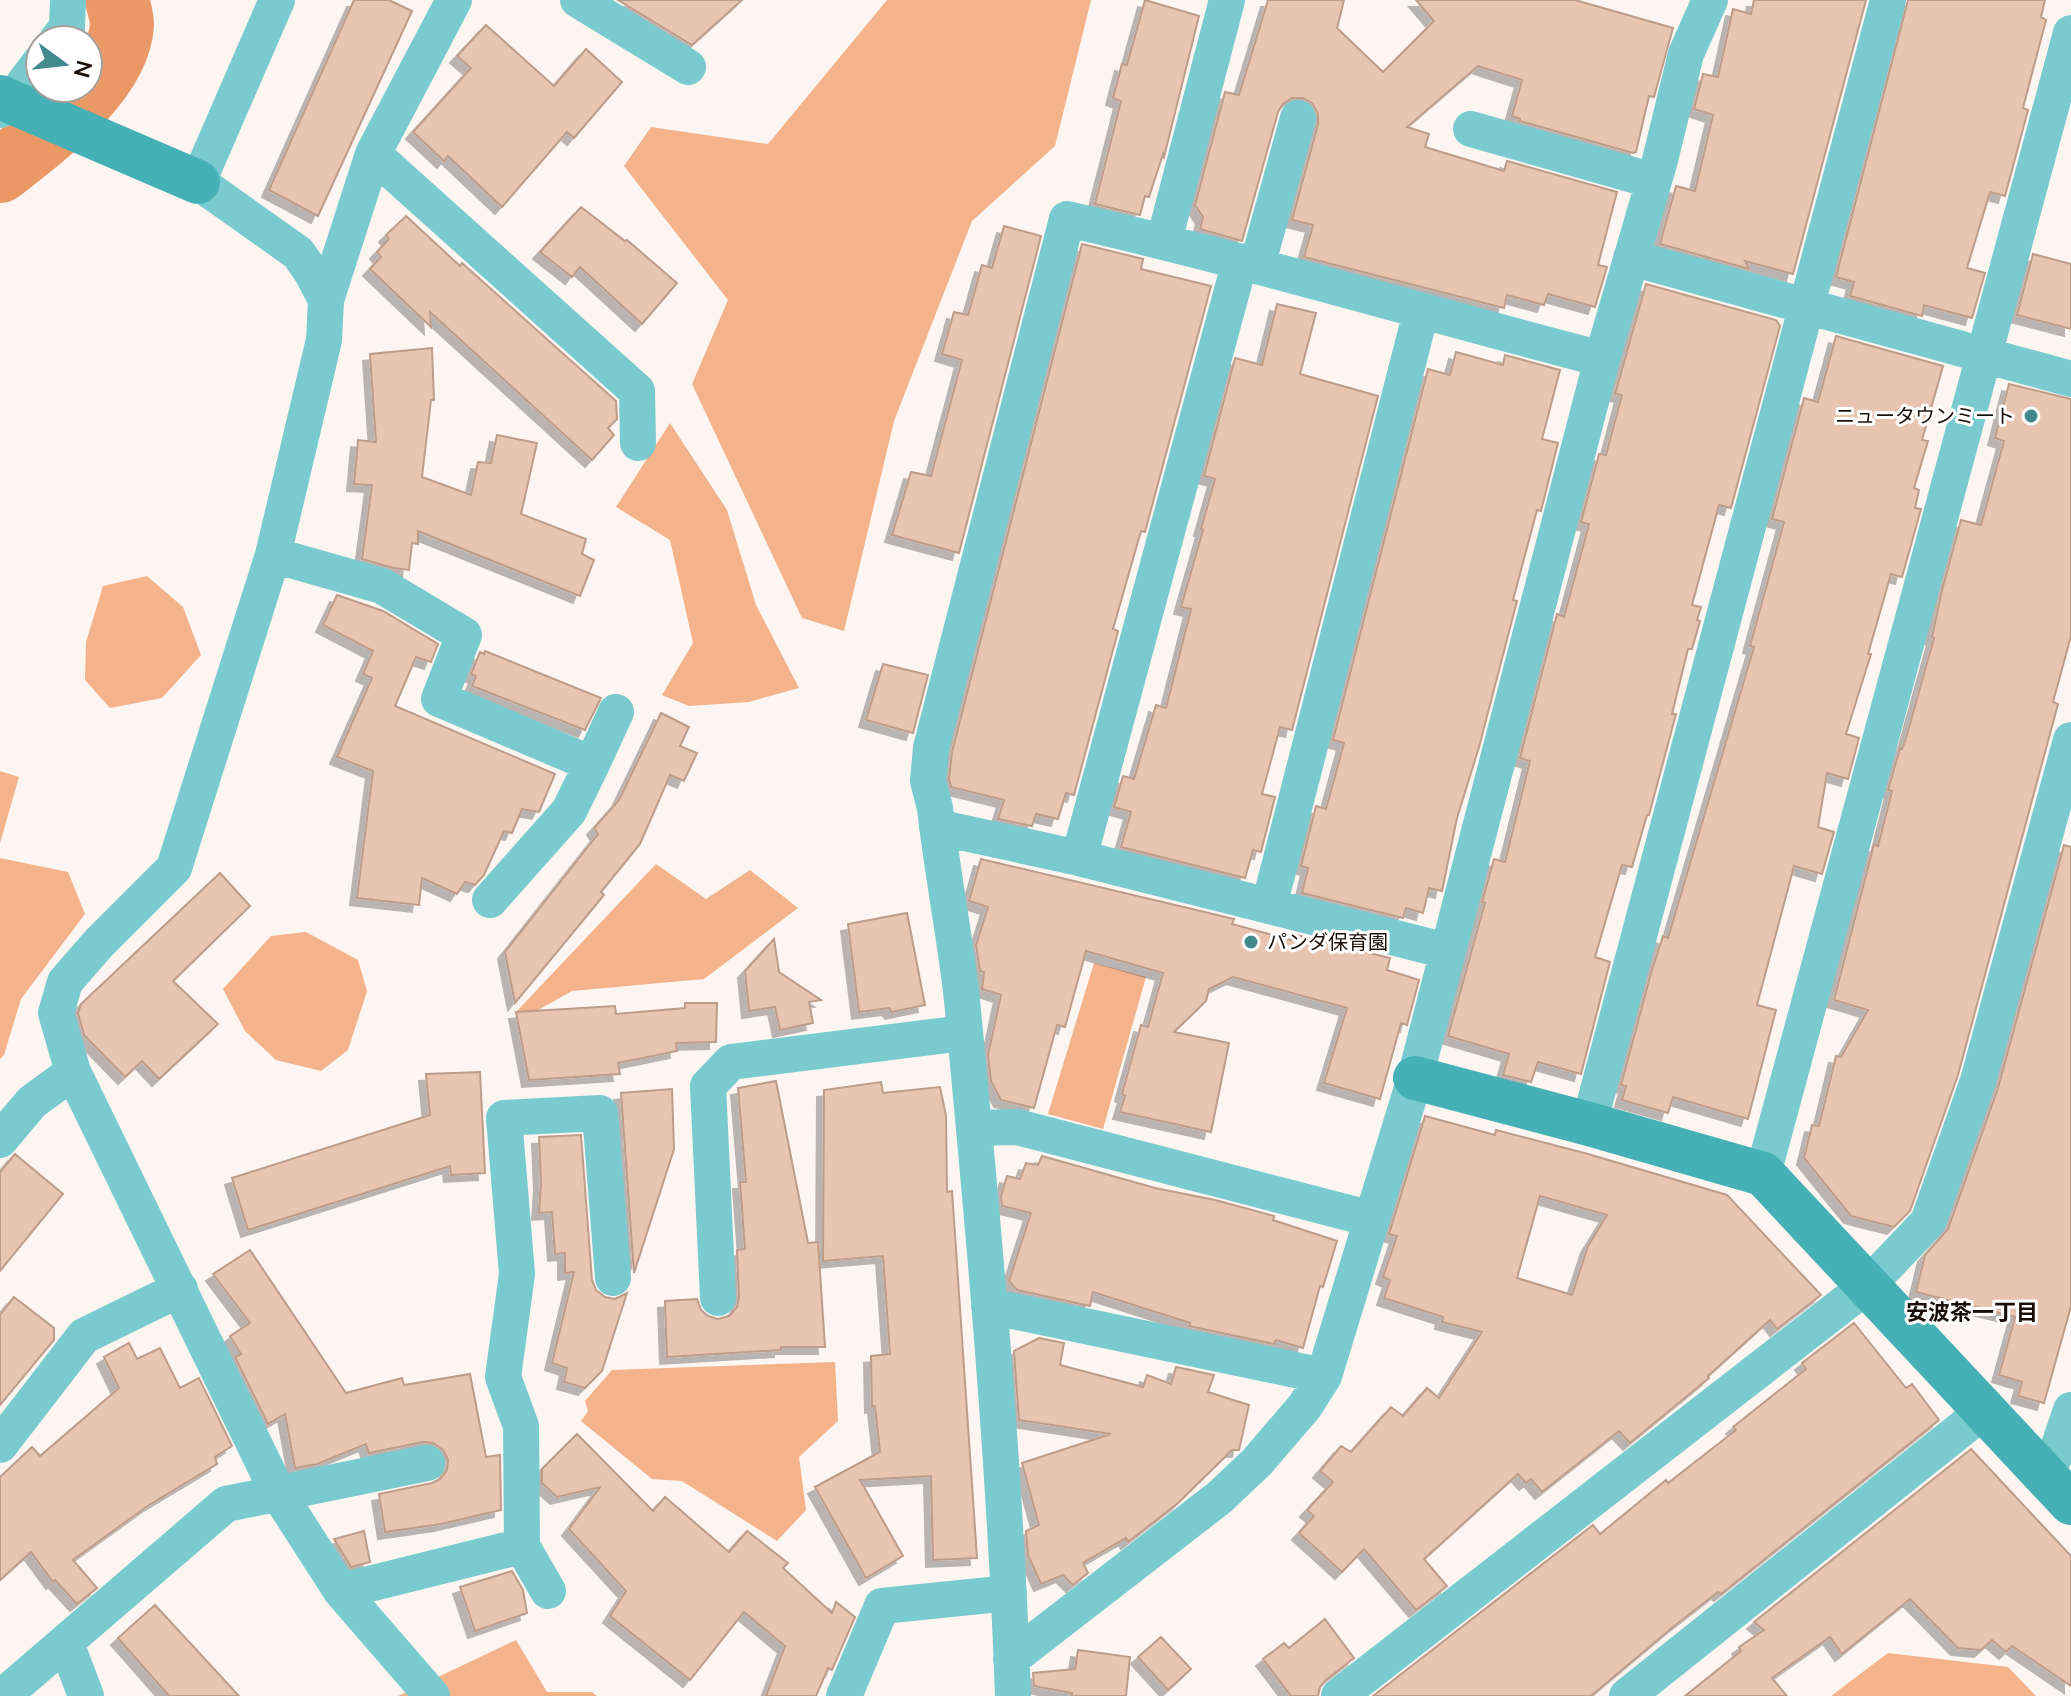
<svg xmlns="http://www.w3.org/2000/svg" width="2071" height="1696" viewBox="0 0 2071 1696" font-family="Mulish,'Noto Sans JP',sans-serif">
<defs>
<filter id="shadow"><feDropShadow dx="-7" dy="7" stdDeviation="0" flood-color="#0004"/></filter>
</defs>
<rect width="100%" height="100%" fill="#fcf5f1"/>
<path fill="#f4b38b" d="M887,0H1091L1055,146L972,221L894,421L844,631L802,618L692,384L728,300L624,166L651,127L768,144Z
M670,423L727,510L756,605L799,688L749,702L689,706L662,695L693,643L670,540L616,507Z
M147,576L183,607L201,655L162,698L110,708L85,680L86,642L103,586Z
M0,771L19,777L0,843Z
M0,858L68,872L85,914L21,999L4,1055L0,1059Z
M656,864L706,899L750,870L798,908L704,979L572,991L531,1014L516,1012Z
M306,932L358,960L367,991L348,1050L321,1071L276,1060L245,1031L223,989L271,936Z
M1094,963L1146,977L1103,1129L1048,1114Z
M835,1362L838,1421L799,1457L806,1510L777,1541L682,1481L652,1479L581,1421L588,1411L585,1401L612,1370Z
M516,1640L547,1692H592L597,1696H398Z
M1888,1653L2008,1667L2036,1696H1831Z"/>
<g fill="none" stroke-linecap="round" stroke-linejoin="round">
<path stroke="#ea9966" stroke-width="64" d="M0,171C42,137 118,83 122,25C122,17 119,7 117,0"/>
</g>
<path fill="#e7c5b1" stroke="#bd9c89" stroke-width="2" fill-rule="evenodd" filter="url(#shadow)" d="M354,0H389L412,11L318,216L269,190Z
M618,0H742L692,45Z
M1145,0L1199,16L1164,157L1163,154L1149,197L1145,196L1140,215L1095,204L1121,101L1113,98L1122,64L1127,65Z
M1268,0H1344L1337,28L1383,72L1434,21L1416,0H1575L1673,28L1654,97L1649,96L1636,152L1633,153L1520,121V119L1512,116L1522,80L1478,66L1407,127L1429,134L1425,147L1504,171L1507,161L1617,192L1598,265L1607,267L1595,307L1548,294L1544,305L1507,295L1504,308L1304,257L1313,225L1292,220L1318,124V114L1312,103L1303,98H1292L1283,104L1278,112L1242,241L1200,229L1203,217L1195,205L1225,92L1239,95Z
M1754,0H1866L1793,274L1745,261L1749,269L1660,244L1676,186L1695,191L1713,115L1694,109L1703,74L1718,77L1733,9L1751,14Z
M1908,0H2045L2041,17L2046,20L2023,108L2028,110L2005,196L1990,192L1967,268L1985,273L1972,318L1924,305L1922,316L1850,296L1854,282L1836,277Z
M486,25L554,86L586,49L622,82L574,138L567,132L502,207L448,156L444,161L413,132L471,68L457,56Z
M581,207L625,241L627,240L677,283L642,324L580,267L572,277L540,252Z
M406,216L460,266L462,263L616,401L617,419L608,428L614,435L592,460L430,312L431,327L370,269L381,257L377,252L389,239L386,235Z
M1004,226L1041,236L959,553L892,535L911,472L931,476L962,360L942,354L954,312L968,315L982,265L992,268Z
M1082,244L1143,259L1141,269L1211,286L1145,532L1141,531L1113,629L1118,631L1074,795L1066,793L1058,819L1036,814L1032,826L998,819L1004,800L951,787L949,779L952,752Z
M2033,254L2071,264V329L2017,315Z
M1646,284L1776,320L1780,326L1731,508L1719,505L1692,605L1701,607L1697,620L1700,621L1692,649H1688L1672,714H1676L1649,815H1647L1632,867L1622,865L1595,957L1610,962L1581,1074L1538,1062L1531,1082L1503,1075L1509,1054L1448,1036L1485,903L1482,902L1494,859L1505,862L1530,761L1520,758L1557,614L1564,617L1589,524L1581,522L1599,454L1606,455L1622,395L1615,394Z
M1277,304L1316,313L1300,374L1378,396L1292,730L1280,727L1262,794L1275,797L1261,852L1253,850L1245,878L1121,847L1131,812L1114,807L1123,776L1134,779L1156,705L1166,708L1191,609L1181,607L1203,530L1201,529L1215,479L1204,476L1235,358L1262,365Z
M1836,336L1943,366L1922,440L1928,441L1914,488L1919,490L1915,508L1921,509L1902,577L1891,574L1868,654H1871L1846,734L1859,738L1848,779L1827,773L1818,827L1834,832L1822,874L1794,866L1757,1005L1776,1010L1748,1119L1673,1097L1668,1113L1622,1100L1626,1086L1621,1085L1651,973L1663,936L1668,938L1754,647L1750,646L1784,522L1772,519L1804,398L1818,402Z
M432,348L434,400H431L422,477L471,495L478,462L491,463L497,435L537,443L521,514L586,539L582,554L594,560L580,596L418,531V544L412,543L409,570L393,568L362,559L372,485L354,484L358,440L376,442L370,354Z
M1456,352L1503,365L1505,355L1560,370L1542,439L1558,443L1541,511L1537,510L1513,600L1517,601L1479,747L1457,818L1442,891L1429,888L1423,913L1406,908L1403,918L1302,893L1308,868L1301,866L1316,806L1326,809L1344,743L1333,740L1428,369L1450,375Z
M2009,384L2071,399V636L2053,702L2058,704L1958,1075L1910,1211L1894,1227L1851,1216L1804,1158L1812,1125L1819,1126L1836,1056L1841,1057L1868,1010L1834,1000L1874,844L1878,846L1892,791L1888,790L1900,748L1902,749L1906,738L1934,638L1932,637L1942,590L1961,520L1981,525L2004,441L1995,438Z
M337,595L383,611L438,644L431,662L416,657L395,706L555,774L539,812L522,809L512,833L504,831L484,875L475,885L465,882L457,894L422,878L419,905L357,898L373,771L337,757L372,678L363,674L373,651L323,625Z
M485,651L601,698L585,730L472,686L476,676L471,674L480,652L484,654Z
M883,664L928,675L913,733L866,720Z
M661,713L689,727L680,746L697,753L684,781L670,775L640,844L601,892L604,895L515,1003L505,952L598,834L594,828L619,800Z
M2064,845L2071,847V1306L2044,1403L2018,1396L2022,1382L1999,1375L2015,1317L1916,1292L1925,1255L1948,1229L1998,1088Z
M981,859L1234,919L1232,924L1291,940L1292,934L1390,958L1387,970L1419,980L1407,1025L1401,1023L1380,1099L1324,1083L1347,1008L1233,977L1209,989L1206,1001L1174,1032L1229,1043L1211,1132L1120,1112L1125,1096L1122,1094L1141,1025L1148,1027L1163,973L1086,951L1065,1027L1057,1025L1034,1108L1001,1100L991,1081L988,1055L1001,995L982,989L984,972L980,971L976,945L988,907L969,901Z
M220,873L250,906L173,981L218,1024L159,1079L142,1061L125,1077L84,1035L78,1013L81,1004Z
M907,913L925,1005L892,1012L889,1008L859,1012L848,924Z
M774,939L779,972L821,1000L809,1002L813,1023L780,1030L775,1007L749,1011L745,971Z
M685,1003H717L716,1042L676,1043L677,1051L618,1063L620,1074L529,1080L516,1012L615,1006L616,1014L685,1008Z
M480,1072L485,1173L451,1175L450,1166L248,1230L232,1178L430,1115L426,1074Z
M776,1081L808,1243L818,1242L825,1347H781V1350L667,1357L665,1301L697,1299L701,1310L708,1316L718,1319L729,1316L737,1307L739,1297L737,1250L745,1249L740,1182H746L738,1088Z
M881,1082L883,1093L940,1087L946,1116L947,1192L952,1191L977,1558L933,1560L931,1476L860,1480L903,1556L866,1578L815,1487L880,1452L875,1406H872L871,1356L890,1354L883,1256L823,1261L824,1090Z
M672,1089L674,1149L634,1273L621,1093Z
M1425,1116L1495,1135L1496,1130L1588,1154L1727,1195L1821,1295L1777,1329L1770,1320L1708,1376L1709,1378L1630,1443L1619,1431L1542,1492L1531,1479L1526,1483L1518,1474L1424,1559L1447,1586L1416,1610L1364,1549L1342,1572L1299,1533L1314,1516L1307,1510L1333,1482L1320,1471L1341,1446L1351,1452L1391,1407L1403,1416L1427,1388L1439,1398L1482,1332L1442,1322L1443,1317L1384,1298L1390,1280L1383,1277L1397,1236L1389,1234ZM1540,1196L1607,1215L1588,1246L1572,1295L1517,1278Z
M581,1135L592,1280L596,1290L605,1297L615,1299L627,1293L602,1371L585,1388L564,1382L567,1368L552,1363L574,1272L565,1273V1253L555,1254L552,1212L539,1213L541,1183L539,1137Z
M15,1154L63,1194L0,1271V1172Z
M1042,1156L1155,1188L1215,1200L1274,1216L1273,1220L1337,1241L1323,1287L1320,1286L1303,1348L1276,1340L1274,1344L1189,1326L1190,1323L1093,1292L1090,1306L1017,1290L1009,1281L1031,1213L1002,1206L1001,1196L1007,1176L1020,1179L1026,1163L1038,1165Z
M250,1250L346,1393L402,1378L404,1385L470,1374L486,1457L500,1455L501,1510L441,1524L385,1532L379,1494L432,1483L440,1479L447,1470L448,1460L443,1450L433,1443L423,1442L369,1453L366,1444L317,1464L295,1468L285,1414L268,1424L235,1357L241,1354L230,1336L250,1323L213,1274Z
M14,1297L54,1328V1340L0,1405V1315Z
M1854,1323L1906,1388L1912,1384L1939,1420L1721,1594L1718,1592L1673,1627L1591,1696H1373L1593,1525L1600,1534L1666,1480L1668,1483L1736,1430L1733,1427L1806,1369L1802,1363Z
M1039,1338L1064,1343L1060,1365L1143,1387L1147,1375L1171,1384L1176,1367L1214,1375L1208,1392L1249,1405L1239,1450H1232L1178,1503L1128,1542L1126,1538L1083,1563L1088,1573L1073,1585L1063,1575L1041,1584L1028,1555L1026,1531L1039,1525L1022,1463L1111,1434L1019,1420L1014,1351Z
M129,1343L137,1359L160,1348L180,1388L199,1378L232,1446L215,1457L217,1464L149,1505L73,1560L97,1588L77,1604L55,1580L53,1582L31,1552L0,1580V1477L32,1447L40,1456L119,1388L104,1357Z
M577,1434L653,1511L665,1497L729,1552L747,1531L788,1563L783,1568L832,1613L836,1602L855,1617L832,1670L828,1668L816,1696H766L785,1646L744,1612L690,1680L610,1616L626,1591L569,1529L600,1487L557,1497L542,1483V1469Z
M1971,1449L2071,1556V1686L2012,1646L2006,1652L1992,1640L1981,1650L1958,1648L1910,1599L1842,1654L1830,1637L1772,1678L1787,1696H1685L1741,1651L1739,1647L1764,1630L1754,1622Z
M364,1531L370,1562L351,1567L334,1539Z
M512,1571L523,1590L527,1613L475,1631L460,1587Z
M155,1605L239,1696H169L118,1638Z
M1325,1619L1354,1658L1326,1680L1320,1687L1318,1696H1291L1263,1659L1284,1643L1289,1648Z
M1161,1637L1191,1669L1168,1690L1138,1657Z
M1078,1650L1130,1657L1126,1696H1072V1693L1034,1686L1033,1673L1075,1669Z"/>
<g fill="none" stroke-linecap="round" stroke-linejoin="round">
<path stroke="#79cbcf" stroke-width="36" d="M277,0L198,182L298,253L312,273L326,300L324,340L273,555L174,868L98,944L65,982L56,1013L73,1072L278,1493L341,1591L432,1696
M578,0L688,67
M57,40L67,27L68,0
M0,110L10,102L40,62
M1471,129L1654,181
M373,154L454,0
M1164,241L1227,0
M1631,258L2071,379
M1257,266L1298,118
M326,300L373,154L637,391L638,443
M273,555L382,586L464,635L439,699L592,764L569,811L490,900
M592,764L616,712
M937,827L1079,858L1447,951
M1079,858L1240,261
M1269,906L1421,312
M1589,1124L1888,0
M974,1128L1017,1127L1372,1219
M0,1140L32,1102L73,1072
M1763,1174L2071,33
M718,1298L708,1086L731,1062L964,1033
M989,1306L1324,1376
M0,1445L84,1336L180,1289
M2043,1474L2056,1454L2071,1410
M522,1546L548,1591
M341,1591L522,1546L521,1426L503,1377L517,1274L504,1118L600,1113L613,1278
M66,1643L86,1696
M1011,1659L1220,1497L1257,1462L1305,1406L1324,1376L1415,1078L1602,359L1660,160L1686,54L1710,0
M3,1696L226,1504L427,1463
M844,1696L882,1606L1009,1593
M1013,1696C1005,1464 984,1232 962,1000C955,936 942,872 935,808L928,781L931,748L1067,219C1247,260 1424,313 1602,359
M1339,1696L1868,1285L1928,1222L1978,1081L2071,740
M1627,1696L1984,1411"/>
<path stroke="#45b0b5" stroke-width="44" d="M0,97L198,182
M1415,1078L1589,1124L1763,1174L2071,1503"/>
</g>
<g fill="#41898d" stroke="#fff" stroke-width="3">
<circle cx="2031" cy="416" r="8"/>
<circle cx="1251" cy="942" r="8"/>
</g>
<g text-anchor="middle" stroke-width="6" stroke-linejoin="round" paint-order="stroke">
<g font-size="20" fill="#1a0f08" stroke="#fff" text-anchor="end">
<text x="2015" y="423">ニュータウンミート</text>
<text x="1267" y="949" text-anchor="start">パンダ保育園</text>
</g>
<g font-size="22" font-weight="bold" fill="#1a0f08" stroke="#fff">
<text x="1972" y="1320">安波茶一丁目</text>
</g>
</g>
<g transform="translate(64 64) rotate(105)"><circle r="38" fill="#ffffff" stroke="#a39f9c" stroke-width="2"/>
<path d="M0-6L14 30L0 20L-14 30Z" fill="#41898d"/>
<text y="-12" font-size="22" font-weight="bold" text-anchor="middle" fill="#1a0f08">N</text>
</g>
</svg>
